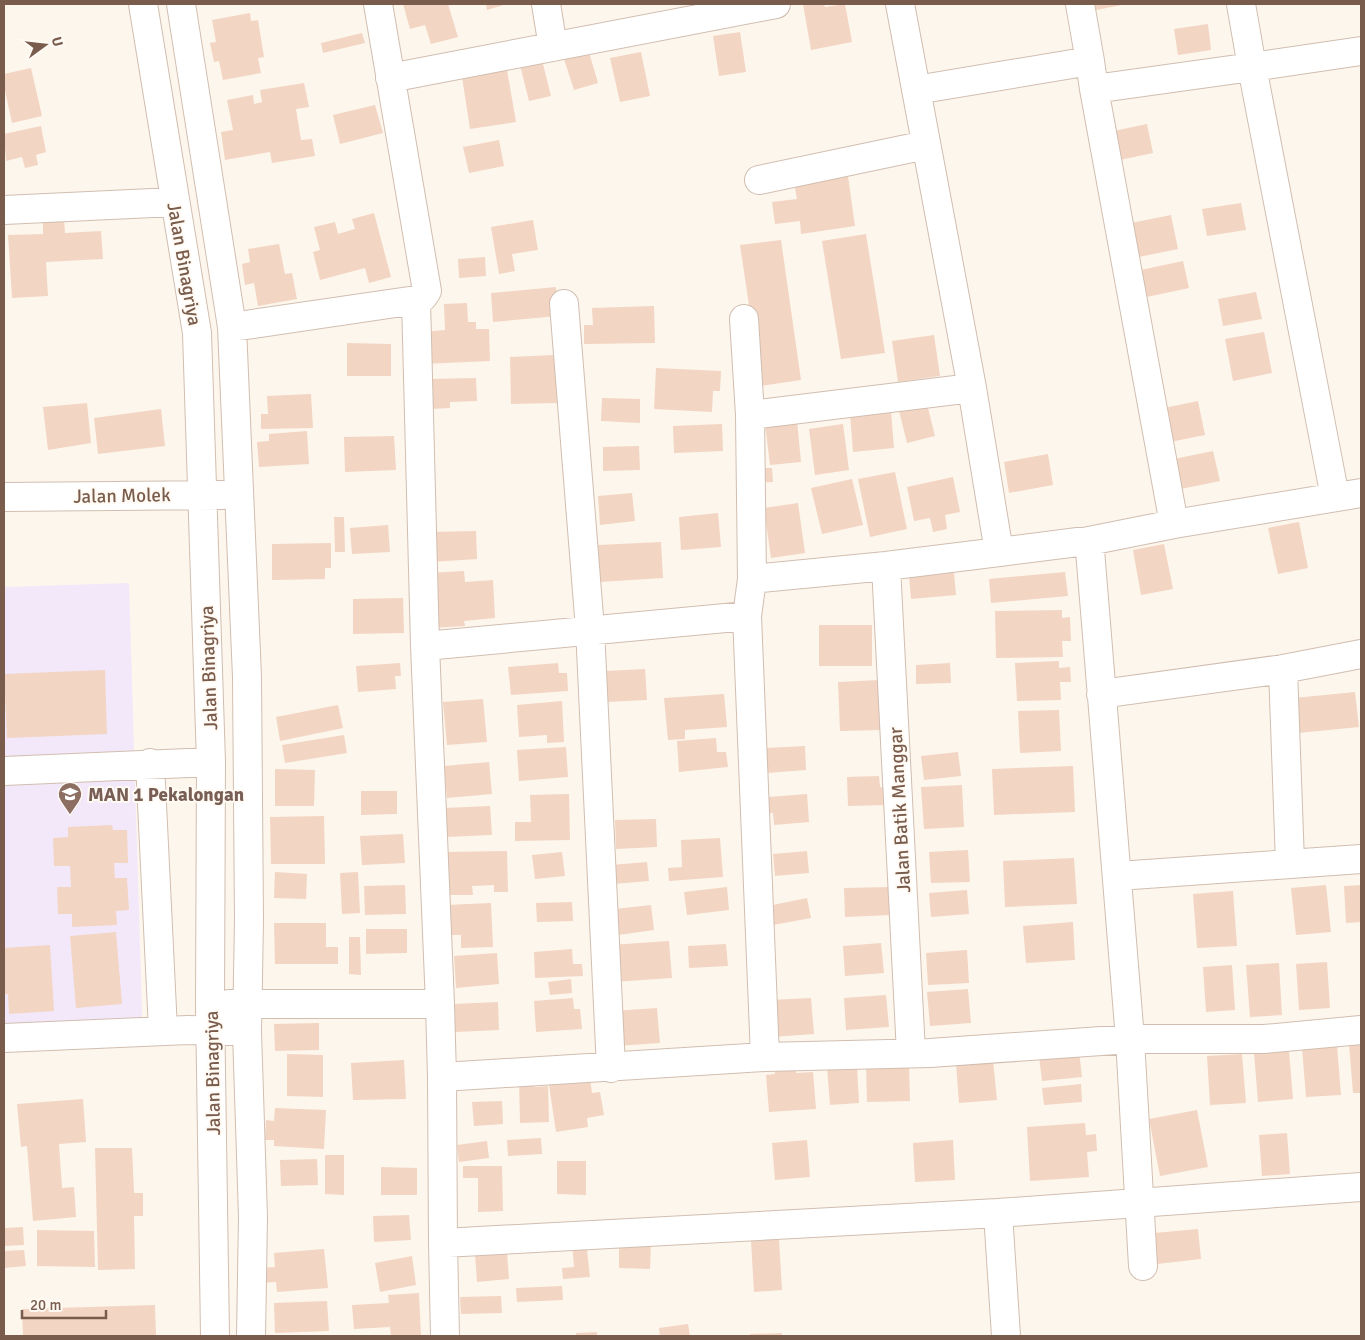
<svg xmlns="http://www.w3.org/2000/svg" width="1365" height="1340" viewBox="0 0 1365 1340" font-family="Signika,sans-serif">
<rect width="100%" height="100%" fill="#fdf6ec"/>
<path fill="#f3e8fa" d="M129,583L143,1043L4,1047V587Z"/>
<path fill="#f3d5c3" d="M403,4H448L458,37L431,44L425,25L410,29Z
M486,4H507L487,10Z
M803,4H824L825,7L845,4L852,42L811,50Z
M1090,4H1122V5L1091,11Z
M250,13L251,21L258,20L264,57L258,58L261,73L223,80L219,61L214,62L210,43L216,42L212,20Z
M1208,24L1211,50L1178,55L1174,29Z
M740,32L746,72L719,76L713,36Z
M362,33L365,43L323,53L321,43Z
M589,52L598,83L574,90L564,59Z
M641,52L650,96L620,102L610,58Z
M541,56L551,96L529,101L519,61Z
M31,68L42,116L12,123L4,86V74Z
M507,70L516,122L470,129L462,77Z
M304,83L309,107L296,109L301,140L312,139L315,156L272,163L270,152L225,160L221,132L233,130L227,100L253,95L254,104L262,102L260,90Z
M375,105L383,133L340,144L333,115Z
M1147,124L1153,153L1115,161L1109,132Z
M41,126L46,152L36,155L38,165L25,168L22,157L6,161L4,134Z
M499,140L504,166L469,173L463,147Z
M847,169L855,226L801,234L800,221L775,224L772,202L797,199L793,177Z
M1241,203L1246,230L1207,236L1202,209Z
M374,213L391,277L369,283L365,268L320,280L313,252L320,250L314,227L335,222L338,234L355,229L352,219Z
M1171,215L1178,249L1134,258L1126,224Z
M43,219H64L65,233L101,231L103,259L46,262L48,296L12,298L8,235L43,234Z
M533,220L538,250L512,254L515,271L499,274L491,227Z
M866,234L885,353L841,359L822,241Z
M781,240L801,380L761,386L740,245Z
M279,244L285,274L292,273L297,299L258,306L254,283L245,285L242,264L250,262L248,249Z
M485,257L486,276L459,278L458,259Z
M1183,261L1189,288L1142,298L1136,271Z
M556,287L558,316L493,322L491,293Z
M1256,292L1262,319L1223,326L1218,299Z
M467,303L468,322H476V329H489L490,361L423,364L421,332L445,330L444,304Z
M654,306L655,343L584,344V325H593L592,308Z
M1264,332L1272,373L1233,381L1225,339Z
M934,335L940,376L898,382L892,341Z
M347,343L391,344V376H347Z
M554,355L555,363H559L560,385H556L557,403L511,404L510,357Z
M656,368L721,371L720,391H713L712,412L654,409Z
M476,378L477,401L450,402V408L430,409L428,379Z
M311,394L313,428L261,429V414H268L267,396Z
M602,398L640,399V423L601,421Z
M926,400L935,436L907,443L898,407Z
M1198,401L1205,435L1165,443L1159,409Z
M87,403L91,443L48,450L43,407Z
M161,409L165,446L98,454L94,418Z
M891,411L894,448L853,452L850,414Z
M797,420L801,462L770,465L765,424Z
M722,424L723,451L674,453L673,426Z
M843,424L849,470L815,475L809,429Z
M307,431L309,464L259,467L257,442L269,441V434Z
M394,436L396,470L345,472L344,437Z
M639,446L640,470L603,471V447Z
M1213,451L1220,481L1181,489L1174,459Z
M1048,454L1053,485L1009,493L1004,462Z
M754,468H772L773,482L755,483Z
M895,472L907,529L870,537L858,479Z
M953,477L960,512L945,515L947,529L933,532L930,518L914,521L907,487Z
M852,479L863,525L822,534L811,488Z
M632,493L635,521L600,525L598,496Z
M798,503L805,553L771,558L764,508Z
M718,513L721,547L681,550L679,517Z
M334,517H344L345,552H335Z
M1299,522L1308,568L1278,574L1268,528Z
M388,525L390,552L352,554L350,528Z
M476,531L477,559L431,562L429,532Z
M661,542L663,578L600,582L598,545Z
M331,543V568H325V579L272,580V544Z
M1164,544L1173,589L1141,595L1133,550Z
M464,571L465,582L493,580L495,618L464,621L465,626L432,628L428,573Z
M954,572L956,595L911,599L909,576Z
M1065,572L1068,596L991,603L989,579Z
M403,598L404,633L353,634V599Z
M1062,610V618L1070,617L1071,641H1062L1063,657L996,658L995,611Z
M819,625H872V666H819Z
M1059,661V668L1070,667L1071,682H1060L1061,700L1017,701L1015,663Z
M400,663L401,676H395L396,689L358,692L356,666Z
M558,663L559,673H567L568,691L511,695L508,667Z
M950,663L951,683L916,684V665Z
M645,669L647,700L607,702L605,671Z
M105,670L107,734L7,738L4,674Z
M879,680L881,730L840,731L838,682Z
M1355,692L1359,727L1298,733L1294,698Z
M724,694L727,727L685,730V739L668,740L664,698Z
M483,699L487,742L447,745L443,702Z
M562,701L564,742L547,743V735L519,737L517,705Z
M338,705L343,728L280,741L276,717Z
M1059,710L1061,751L1020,753L1018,711Z
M344,735L347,753L285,763L282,745Z
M716,738L717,752H726L728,767L679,772L677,741Z
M805,746L806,770L767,773L766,748Z
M566,747L568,777L519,781L517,750Z
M958,752L961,776L924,780L921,756Z
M489,762L492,794L447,798L444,766Z
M1073,766L1075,812L994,815L992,769Z
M275,769L315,770L314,806H275Z
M879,776L880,787L886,788V805L848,806L847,777Z
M962,785L964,827L924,829L921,787Z
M361,791H397V814L361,815Z
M569,794L570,840L515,841V822H531L530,795Z
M807,794L809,822L774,825L773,813L758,814L756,798Z
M490,806L492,835L446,837L444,808Z
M324,816L325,864H271L270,817Z
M656,819L657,847L616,849L615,820Z
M112,825L113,830H127L128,863H114L115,878H127L129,910L116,911L117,925L72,927V914H58L57,887H71L70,866H54L53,838L68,837V827Z
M403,834L405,863L362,865L360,836Z
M720,838L723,877L669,881L668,868L682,867L681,840Z
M968,850L970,882L931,883L929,852Z
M507,851L508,892H494V885L472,886L473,895H446L445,852Z
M807,851L809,873L775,876L773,854Z
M562,852L565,876L535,879L532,855Z
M1074,858L1077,904L1005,907L1003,861Z
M647,862L649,881L613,884L611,865Z
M275,872L307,874L306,899L274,898Z
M358,872L360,913L342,914L340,873Z
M405,885L406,914L365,915L364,886Z
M1326,885L1331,932L1296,935L1291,888Z
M1361,885V922L1346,923L1344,886Z
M727,887L729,910L687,915L684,892Z
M891,887L892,915L845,917L844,888Z
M967,890L969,914L931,917L929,893Z
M1233,891L1237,946L1197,948L1193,894Z
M807,898L811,918L773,925L768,906Z
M572,902L573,921L537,922L536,903Z
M491,903L493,947L461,948V935H446V905Z
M651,905L654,930L618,935L615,909Z
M1073,922L1075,960L1026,963L1023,926Z
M274,923H326V947H338V964H275Z
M366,929H407V953L366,954Z
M116,932L122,1004L76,1008L70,936Z
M349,937H360L361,975L349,974Z
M669,941L672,978L613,982L610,945Z
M881,943L884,973L845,976L843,946Z
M726,944L728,966L689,968L688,946Z
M50,945L54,1011L9,1014L8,994H4V948Z
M572,949L573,964H582L583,976L535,978L534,952Z
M967,950L969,983L928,985L926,953Z
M497,953L499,984L456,988L454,956Z
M1327,962L1330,1008L1299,1010L1296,964Z
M1279,963L1282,1015L1250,1017L1246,965Z
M1232,965L1235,1010L1206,1012L1203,967Z
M571,979L572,993L550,995L548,982Z
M968,989L971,1023L930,1026L927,992Z
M886,995L889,1027L846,1030L844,998Z
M573,998L574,1009H580L582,1029L536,1032L534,1001Z
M811,998L814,1034L773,1037L770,1000Z
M498,1002L499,1030L455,1032L454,1004Z
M657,1008L660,1043L616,1046L613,1011Z
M319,1023V1050L275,1051L274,1024Z
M1361,1043V1093H1353L1349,1044Z
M1337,1045L1341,1095L1306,1097L1302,1048Z
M1079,1051L1082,1077L1042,1081L1039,1056Z
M1289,1051L1293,1099L1258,1102L1254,1053Z
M287,1054L323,1055V1097L287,1096Z
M1242,1054L1246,1103L1210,1105L1207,1056Z
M404,1060L406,1099L353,1100L351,1063Z
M993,1060L997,1100L959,1103L956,1063Z
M909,1063L910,1101L867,1102L866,1064Z
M795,1064L796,1073L813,1072L816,1109L769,1112L766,1075L775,1074L774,1066Z
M857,1065L859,1103L830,1105L827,1067Z
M519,1078H535V1087L548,1086L549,1122L520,1123Z
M590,1079L592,1093L600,1092L604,1115L587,1118L588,1127L556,1132L549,1085Z
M1081,1084L1082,1102L1044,1105L1042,1088Z
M83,1099L86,1142L59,1144L62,1188L74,1187L76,1217L33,1221L27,1146L21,1147L17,1104Z
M502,1101L503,1124L474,1126L472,1102Z
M275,1108L326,1110L324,1149L274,1146V1140H265L266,1120L274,1121Z
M1197,1110L1208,1167L1160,1176L1149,1119Z
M1085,1123L1086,1135L1096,1134L1097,1151L1087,1152L1089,1177L1030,1181L1027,1127Z
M1287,1133L1290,1174L1262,1176L1259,1135Z
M541,1138L542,1154L508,1156L507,1140Z
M807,1140L810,1177L775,1180L772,1143Z
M953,1140L955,1180L915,1182L913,1143Z
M487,1141L489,1158L459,1162L457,1145Z
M95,1148H132L134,1193H143V1216H134L135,1269L98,1270Z
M325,1155H344V1195L325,1194Z
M317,1159L318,1185L281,1186L280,1160Z
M557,1161H586V1195L557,1194Z
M463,1166H502L503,1211L478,1212V1178H463Z
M381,1167L417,1168V1195H381Z
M409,1215L411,1240L374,1242L373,1216Z
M23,1227L24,1245L4,1246V1228Z
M1198,1229L1201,1259L1157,1264L1154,1233Z
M37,1230L94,1231L95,1267L37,1266Z
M779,1239L782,1290L754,1292L751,1241Z
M586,1241L590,1277L563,1279L562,1268L574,1267L572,1242Z
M619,1243H651L650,1269L619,1268Z
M324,1249L328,1288L277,1292L276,1282L262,1283L260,1268L275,1267L274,1253Z
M24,1250L26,1266L4,1268V1251Z
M507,1252L509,1279L477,1282L475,1254Z
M412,1256L416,1285L380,1292L375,1263Z
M562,1286L563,1300L517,1302L516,1288Z
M419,1293L421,1336H391L390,1327L354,1329L352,1305L389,1303L388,1295Z
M501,1296L502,1313L461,1314L460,1297Z
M327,1301L329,1331L275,1333L274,1303Z
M155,1305L156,1336H23L22,1309Z
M688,1324L690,1336H660L659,1328Z
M597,1332V1336H576V1333Z
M782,1333V1336H750V1334Z"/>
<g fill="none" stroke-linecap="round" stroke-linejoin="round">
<g stroke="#d1beb0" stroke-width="30">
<path id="minor" d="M143,4L197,333L211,762L210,1005L215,1336
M181,4L232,327L247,677L249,920L247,1032L253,1217L251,1336
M546,4L553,47
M900,4L972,388L999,552L1078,542H1084L1090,550L1130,1039L1143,1266
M1080,4L1090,61
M1241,4L1252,67L1361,51
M390,78L776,4
M1094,89L1174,524
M916,90L1090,61L1094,89L1252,67L1335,497
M759,180L926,145
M4,210L174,202
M416,300L425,646L440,1004
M564,304L590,629L611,1068
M744,319L750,415L752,579L747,616L765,1057
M232,327L416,300L423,297L427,291L378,4
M750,415L972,388
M4,497L222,495
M1084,542L1174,524L1361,493
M886,566L911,1053
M752,579L886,566L999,552
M425,646L747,616
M1283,669L1290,863
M1101,694L1283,669L1361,654
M150,763L163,1030
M4,771L211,762
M1118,876L1361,859
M229,1004H440L442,1077L765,1057L930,1053L1130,1039H1264L1361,1030
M4,1038L188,1030L230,1031
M442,1077L443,1243L998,1213L1361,1187
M998,1213L1006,1336
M443,1243L445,1336"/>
</g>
<use href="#minor" stroke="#fff" stroke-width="28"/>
</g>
<defs>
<g id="school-pin" transform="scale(1.25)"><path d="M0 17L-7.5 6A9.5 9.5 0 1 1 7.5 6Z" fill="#8d6e63" stroke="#fffaf3"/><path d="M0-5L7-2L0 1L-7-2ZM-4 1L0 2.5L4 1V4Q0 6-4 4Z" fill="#fff"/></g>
</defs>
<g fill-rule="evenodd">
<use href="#school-pin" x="70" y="794"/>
</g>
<g text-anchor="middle" stroke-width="4" stroke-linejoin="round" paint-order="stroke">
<g font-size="19" fill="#7a5c4d" stroke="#fffaf3">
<text transform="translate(185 264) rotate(80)" y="7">Jalan Binagriya</text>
<text transform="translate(122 495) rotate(-1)" y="7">Jalan Molek</text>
<text transform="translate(208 668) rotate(-92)" y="7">Jalan Binagriya</text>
<text transform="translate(899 810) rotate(-93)" y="7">Jalan Batik Manggar</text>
<text transform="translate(212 1073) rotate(-91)" y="7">Jalan Binagriya</text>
</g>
<g font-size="19" font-weight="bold" fill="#785e54" stroke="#fffaf3" text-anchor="start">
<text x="88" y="801">MAN 1 Pekalongan</text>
</g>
</g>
<rect width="1365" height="1340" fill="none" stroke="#7a5c4d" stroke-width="10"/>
<g transform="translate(45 45) rotate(75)" stroke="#fffaf3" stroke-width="4" paint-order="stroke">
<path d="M0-4L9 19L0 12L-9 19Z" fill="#7a5c4d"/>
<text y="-8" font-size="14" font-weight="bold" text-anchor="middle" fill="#7a5c4d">U</text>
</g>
<path d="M22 1310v8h84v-8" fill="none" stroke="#7a5c4d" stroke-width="2.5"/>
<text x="30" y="1310" font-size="15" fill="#7a5c4d" stroke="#fffaf3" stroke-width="4" paint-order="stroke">20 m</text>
</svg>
